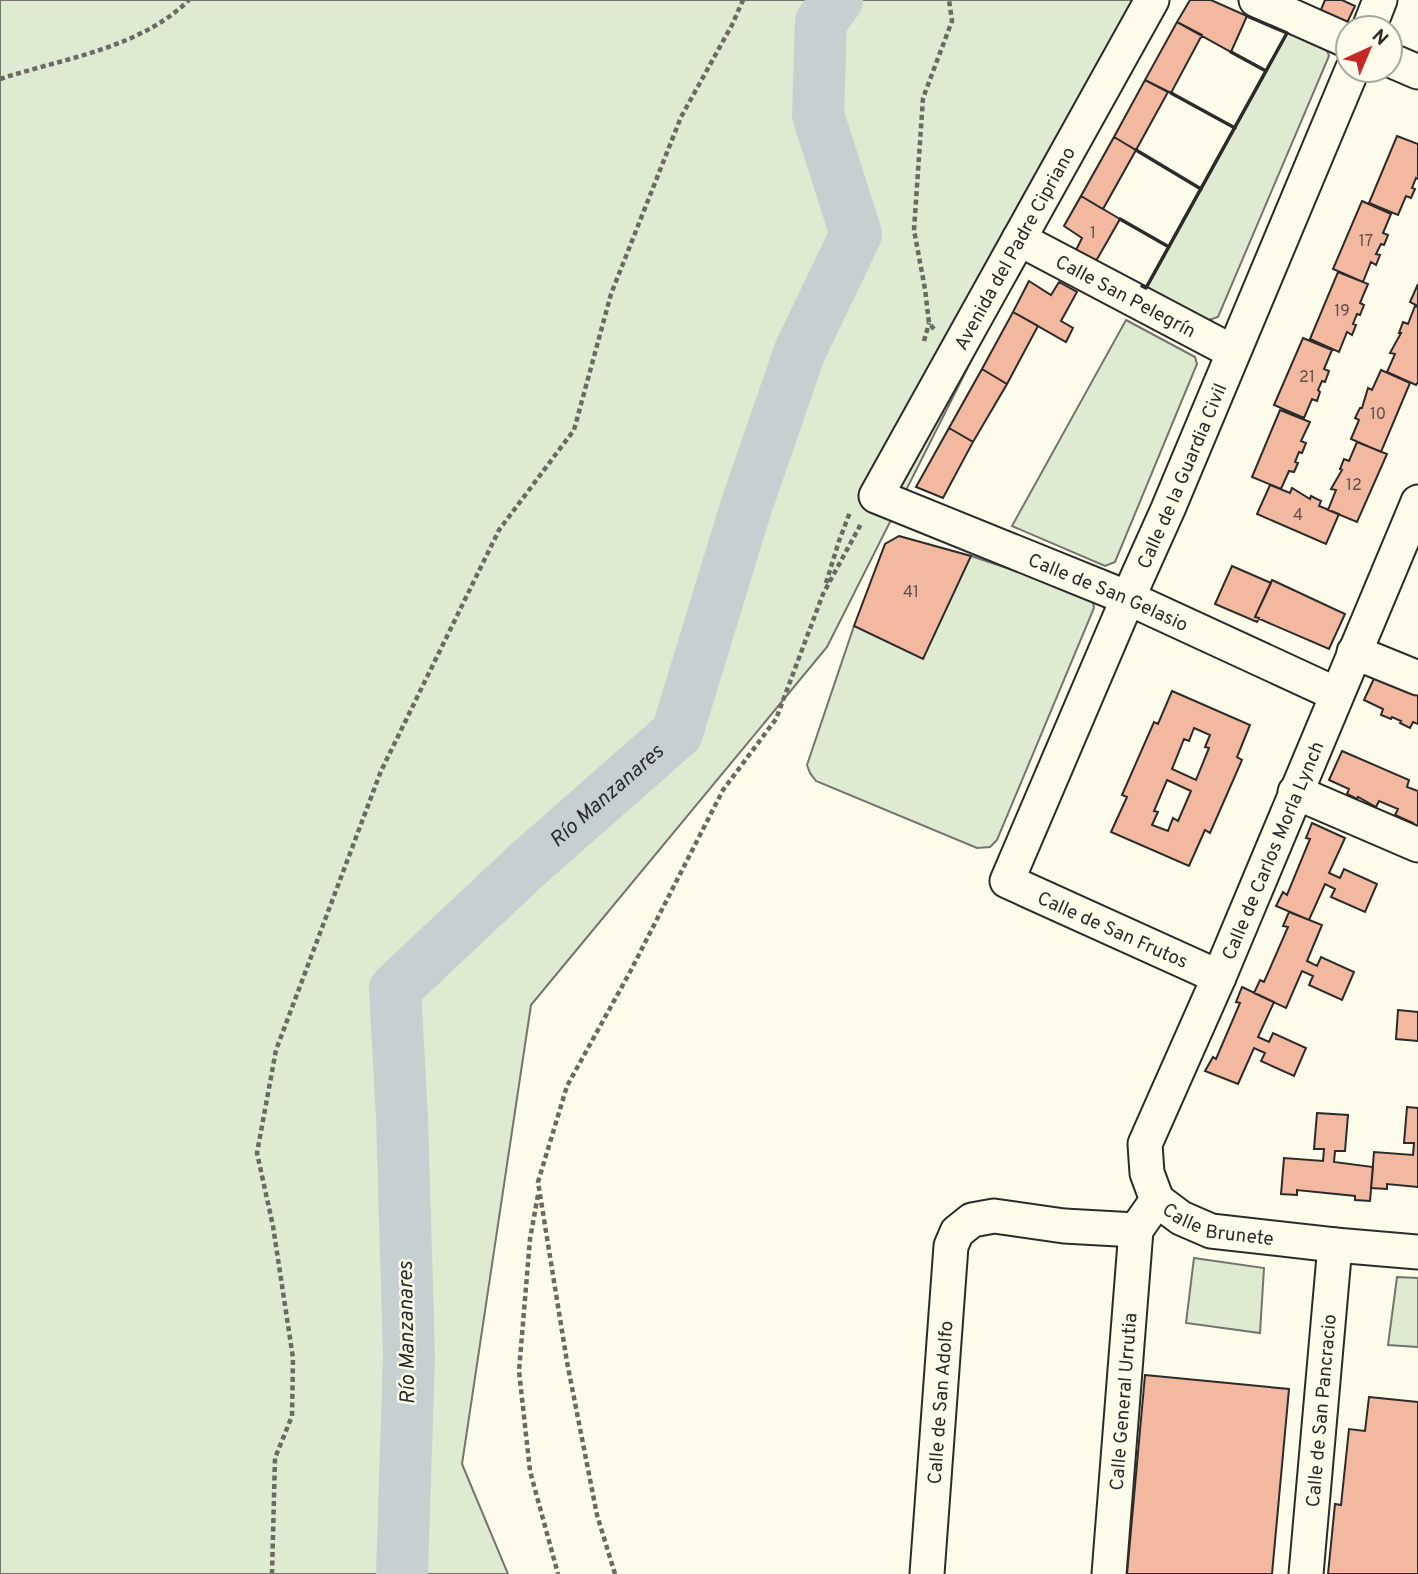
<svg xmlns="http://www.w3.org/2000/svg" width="1418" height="1574" viewBox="0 0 1418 1574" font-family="Overpass,sans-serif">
<rect width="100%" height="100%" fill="#fdfbea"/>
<path fill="#deebd1" stroke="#74746e" stroke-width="2" d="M0,0H1153L827,647L531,1005L462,1464L508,1574H0Z
M1287,33L1326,48L1329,56L1218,317L1206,321L1146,288Z
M1126,320L1195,357L1197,364L1115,562L1105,566L1012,526Z
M971,556L1019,572L1093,602L1094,608L997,840L990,847L977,848L816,781L810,773L807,765L854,626Z
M1194,1258L1264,1268L1260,1333L1186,1323Z
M1397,1277L1418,1278V1347L1388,1345Z"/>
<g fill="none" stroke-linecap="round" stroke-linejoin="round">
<path stroke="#c7d0d0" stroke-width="52" id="s1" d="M402,1574L409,1355L402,1118L395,989L528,864L677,733L746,507L800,351L856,234L818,115L821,22L837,0"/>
</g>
<path fill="#f2b8a0" stroke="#2b2b2b" stroke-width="2" fill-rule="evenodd" d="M1190,0H1211L1247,16L1231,52L1177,22Z
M1325,0H1342L1355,6L1347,23L1320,12Z
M1177,22L1202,35L1171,93L1145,80Z
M1145,80L1168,92L1136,150L1114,137Z
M1397,136L1418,144V179L1416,178L1412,188L1415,189L1411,198L1406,196L1398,215L1369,203Z
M1114,137L1136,150L1103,209L1081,196Z
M1081,196L1120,219L1096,261L1076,250L1082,238L1064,226Z
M1362,201L1391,214L1383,233L1388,235L1384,245L1381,244L1376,254L1380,255L1376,265L1371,262L1363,282L1333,269Z
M1338,272L1368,284L1360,303L1364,305L1360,315L1357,314L1353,324L1356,325L1352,335L1347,332L1339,352L1310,339Z
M1029,281L1051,295L1059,282L1077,292L1061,321L1073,328L1066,342L1013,312Z
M1418,284V306L1410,302Z
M1415,306L1418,307V382L1416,385L1387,372L1395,354L1390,353L1401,333H1399L1403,322L1408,324Z
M1013,312L1038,326L1007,384L982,369Z
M1303,338L1332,350L1324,369L1329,371L1325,382L1322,381L1318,390L1320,392L1317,401L1312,399L1304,418L1274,405Z
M982,369L1007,384L973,442L949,428Z
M1381,370L1410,383L1381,452L1351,439L1359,420L1355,418L1360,408H1362L1368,388L1372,390Z
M1280,410L1310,422L1301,441L1306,443L1302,453L1299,452L1295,462L1298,463L1294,472L1289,471L1281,489L1252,477Z
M949,428L973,442L943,498L916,487Z
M1357,442L1387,454L1357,522L1328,510L1336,490L1331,489L1342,470L1340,469L1344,459L1349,461Z
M1270,485L1290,493L1292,488L1310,499L1311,496L1321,501L1319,506L1339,514L1326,544L1257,514Z
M899,536L971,556L923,659L854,626L885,544Z
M1232,566L1271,583L1255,617L1259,618L1257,622L1215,604Z
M1272,580L1345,614L1329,649L1255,617Z
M1377,672L1418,690V724L1413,722L1410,728L1400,723L1401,721L1392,717L1391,719L1381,715L1383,709L1364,700Z
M1172,691L1250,725L1237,757L1242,760L1210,833L1205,830L1189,866L1111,832L1127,797L1122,795L1154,722L1158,724ZM1194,728L1210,735L1205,747L1209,748L1196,780L1172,769L1184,739L1189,741ZM1167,780L1191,791L1178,821L1173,818L1168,831L1152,825L1158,812L1154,811Z
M1342,751L1409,780L1407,787L1418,791V832L1410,829L1413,823L1395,815L1398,809L1379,801L1376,807L1358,797L1357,799L1347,794L1349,789L1329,780Z
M1312,823L1345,838L1329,873L1340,878L1344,869L1377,884L1365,912L1331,897L1335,889L1325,884L1309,920L1276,906L1283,892L1287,895L1310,839L1306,838Z
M1289,912L1322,925L1307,961L1317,966L1321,957L1354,972L1342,1000L1309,985L1313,976L1302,971L1286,1008L1254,993L1260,980L1264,982L1288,927L1283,926Z
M1242,987L1274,1002L1258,1037L1269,1042L1273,1033L1306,1048L1294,1076L1261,1061L1265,1053L1254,1048L1238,1084L1205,1071L1213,1057L1216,1059L1240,1003L1236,1002Z
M1398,1010L1418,1012V1041L1396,1039Z
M1407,1107L1418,1108V1187L1387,1184V1189L1371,1188L1374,1152L1413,1155L1414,1143H1404Z
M1317,1113L1348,1115L1345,1151H1335L1334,1162L1373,1167L1370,1201L1355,1200V1196L1297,1190V1195L1281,1194L1284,1158L1323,1161L1324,1149H1314Z
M1145,1375L1289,1389L1272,1574H1127Z
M1369,1397L1418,1402V1574H1328L1335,1504L1341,1505L1349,1429L1365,1431Z"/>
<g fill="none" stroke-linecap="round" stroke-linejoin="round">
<g stroke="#2b2b2b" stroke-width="37">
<g id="minor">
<path id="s2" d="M1152,0L876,496L1128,598L1336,694"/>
<path d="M1256,0L1348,41"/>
<path d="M1369,28L1380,0"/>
<path d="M1390,60L1418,72"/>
<path id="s3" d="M1019,239L1233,352"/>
<path d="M1354,652L1418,678"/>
<path d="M1295,792L1418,845"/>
<path id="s4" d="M1219,977L1007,881L1128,598L1168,509L1352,70"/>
<path id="s5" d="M1157,1200L1147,1173L1145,1144L1219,977L1418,502"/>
<path id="s6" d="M1157,1200L1181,1218L1211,1231L1335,1245L1418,1252"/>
<path id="s7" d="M927,1574L951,1246L957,1232L972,1220L994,1216L1064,1226L1136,1230L1157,1200"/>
<path id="s8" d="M1109,1574L1136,1230"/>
<path id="s9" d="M1306,1574L1335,1245"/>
</g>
</g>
<path stroke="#6a6964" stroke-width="4.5" stroke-dasharray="5 3.5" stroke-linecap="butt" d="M0,79C64,58 139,49 189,0
M934,329L929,323L925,289L914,230L923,98L952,21L949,0
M924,341L929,323
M826,583L839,541L850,512
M538,1195L530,1239L519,1371L530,1471L558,1574
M272,1574L275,1458L292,1416L293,1358L273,1226L257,1153L276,1050L381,771L499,530L574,430L611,294L681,117L732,25L743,0
M615,1574L597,1515L567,1362L538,1182L567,1086L630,972L723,790L776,719L823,594L862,522"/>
<use href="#minor" stroke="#fdfbea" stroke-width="33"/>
<path stroke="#2b2b2b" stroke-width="3.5" d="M1231,52L1266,71
M1171,93L1235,128
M1136,150L1201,189
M1120,219L1169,247
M1142,286L1146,288L1287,33L1247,16"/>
</g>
<g text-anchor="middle" stroke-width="5" stroke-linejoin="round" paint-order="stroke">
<g font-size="16" fill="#5d4e48">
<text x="1093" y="238">1</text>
<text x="1366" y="246">17</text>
<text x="1342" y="316">19</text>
<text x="1307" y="382">21</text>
<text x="1378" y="419">10</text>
<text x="1354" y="490">12</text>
<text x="1298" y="520">4</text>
<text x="911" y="597">41</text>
</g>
<g font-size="19" fill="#2b2b2b" stroke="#fdfbea">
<text transform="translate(1014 248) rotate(-61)" y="7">Avenida del Padre Cipriano</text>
<text dy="7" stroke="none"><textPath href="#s3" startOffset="121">Calle San Pelegrín</textPath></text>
<text dy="7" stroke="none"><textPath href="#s4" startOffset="674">Calle de la Guardia Civil</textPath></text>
<text dy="7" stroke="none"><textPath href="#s2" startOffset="819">Calle de San Gelasio</textPath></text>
<text dy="7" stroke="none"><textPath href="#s5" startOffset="378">Calle de Carlos Morla Lynch</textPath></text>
<text transform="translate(1113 929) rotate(24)" y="7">Calle de San Frutos</text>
<text dy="7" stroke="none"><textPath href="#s6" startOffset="68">Calle Brunete</textPath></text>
<text dy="7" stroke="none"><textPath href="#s7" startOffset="172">Calle de San Adolfo</textPath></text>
<text dy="7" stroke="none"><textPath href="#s8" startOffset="173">Calle General Urrutia</textPath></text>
<text dy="7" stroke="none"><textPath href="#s9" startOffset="164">Calle de San Pancracio</textPath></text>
</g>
<g font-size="21" font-style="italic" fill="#2b2b2b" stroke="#fdfbea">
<text dy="7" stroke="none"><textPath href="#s1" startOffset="872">Río Manzanares</textPath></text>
<text transform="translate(406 1333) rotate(-91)" y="7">Río Manzanares</text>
</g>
</g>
<g transform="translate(1369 49) rotate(44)"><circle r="33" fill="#fdfbea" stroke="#a9a89e" stroke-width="2"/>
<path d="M0-5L12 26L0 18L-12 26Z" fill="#c62828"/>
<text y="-10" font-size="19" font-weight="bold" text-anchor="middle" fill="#2b2b2b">N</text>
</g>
</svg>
